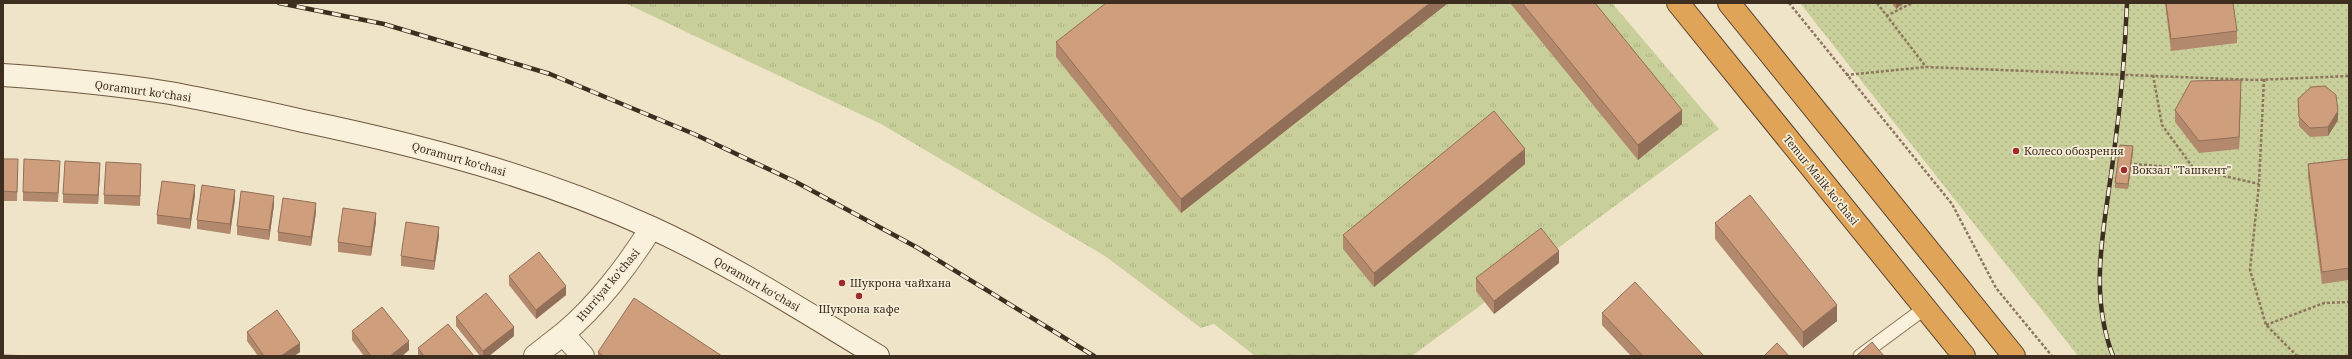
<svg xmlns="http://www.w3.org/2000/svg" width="2352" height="359" viewBox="0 0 2352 359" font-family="'Noto Serif',serif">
<defs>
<pattern id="grass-tufts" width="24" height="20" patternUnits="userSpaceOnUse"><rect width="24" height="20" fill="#c9cf9b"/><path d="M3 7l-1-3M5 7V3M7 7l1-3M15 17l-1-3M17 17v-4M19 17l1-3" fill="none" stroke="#aeb285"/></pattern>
<pattern id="park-dots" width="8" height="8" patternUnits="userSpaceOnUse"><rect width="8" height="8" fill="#c9cf9b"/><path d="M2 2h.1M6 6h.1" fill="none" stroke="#aeb285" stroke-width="1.8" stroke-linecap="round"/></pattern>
</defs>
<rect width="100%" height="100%" fill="#f0e4c8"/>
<path fill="url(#grass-tufts)" d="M625,3H1612L1719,129L1412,356H1255L1214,324L1201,328L1105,256L881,124Z"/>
<path fill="url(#park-dots)" d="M1800,3H2349V356H2078Z"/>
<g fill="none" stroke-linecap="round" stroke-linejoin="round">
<g stroke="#8d765c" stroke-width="15">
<path id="lane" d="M1860,356L1925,308"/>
</g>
<g stroke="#8d765c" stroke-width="24">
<path id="street" d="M535,356L563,334
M583,356L563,334C596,307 629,264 651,228"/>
</g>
<g stroke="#6f573f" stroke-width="24">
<path id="secondary" d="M3,75C59,79 115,84 170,93C214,101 259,111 303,121C423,146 537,176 650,227C729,263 803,311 878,356"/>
</g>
<g stroke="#5b4430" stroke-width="24">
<path id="highway" d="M1678,3L1964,356
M1729,3L2014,356"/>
</g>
<path stroke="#8d765c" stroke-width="2.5" stroke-dasharray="3 2" stroke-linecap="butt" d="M1789,3L1952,204L1996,288L2052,356
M1877,3L1926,67
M1886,16L1912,3
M1846,75L1926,67L2255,80L2349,76
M2153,75L2162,125L2194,169L2259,184
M2264,79L2259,184L2250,270L2266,325L2297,356
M2134,164L2194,169
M2266,325L2324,303L2349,302"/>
<use href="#lane" stroke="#faf1dc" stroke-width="13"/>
<use href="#street" stroke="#faf1dc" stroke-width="22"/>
<use href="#secondary" stroke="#faf1dc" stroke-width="22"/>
<use href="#highway" stroke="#e0a458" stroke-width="22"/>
<g stroke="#3d2e20" stroke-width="4.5">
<path id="rail" d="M279,3L384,24L550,74L694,134L796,182L918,248L1094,356
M2113,356C2087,289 2106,221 2114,152C2121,102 2125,53 2127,3"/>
</g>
<use href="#rail" stroke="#f7eed8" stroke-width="3" stroke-dasharray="9" stroke-linecap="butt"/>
</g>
<path fill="#b2896c" d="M1448,3L1181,213L1056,57V42Z
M1510,3H1595L1682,124L1638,160Z
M1892,3H1904L1896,9Z
M2165,3H2233L2237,31V43L2171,51Z
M2241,92L2239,149L2199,153L2175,122V110Z
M2298,99L2338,120L2328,136L2310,137L2299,126Z
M2133,151L2128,189L2115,188V183Z
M3,159L18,169L17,201H3Z
M2349,159V280L2322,284L2308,177V164Z
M1525,164L1374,287L1343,249V235Z
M60,170L58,202L23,201V192Z
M100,172L98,204L63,203V194Z
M141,173L140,206L104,204V195Z
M195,195L190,229L157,224V215Z
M235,199L230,234L197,229V220Z
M274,205L269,240L237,235V226Z
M316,212L311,246L278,241V232Z
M376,222L371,256L338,252V242Z
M1715,223L1837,321L1803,348L1715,239Z
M439,236L434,270L401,266V256Z
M1559,263L1494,314L1476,291V278Z
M509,276L566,295L536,319L509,285Z
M1602,313L1704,356H1631L1602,325Z
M456,317L514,336L489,356H480L456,326Z
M352,331L409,350L402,356H364L352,340Z
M247,332L300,352L294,356H258L247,341Z
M418,348L474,356H418Z
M598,352L722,356H598Z"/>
<path fill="#916f58" d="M1430,3H1448L1181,213V199Z
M1896,3H1904L1896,9Z
M2241,80V92L2239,149V137Z
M1682,110V124L1638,160V145Z
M2338,111V120L2328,136V127Z
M2133,146V151L2128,189V184Z
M1525,149V164L1374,287V273Z
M100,163V172L98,204V195Z
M195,185V195L190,229V219Z
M235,190V199L230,234V224Z
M274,196V205L269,240V230Z
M316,203V212L311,246V237Z
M376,213V222L371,256V247Z
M439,227V236L434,270V261Z
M1559,251V263L1494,314V301Z
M566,286V295L536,319V310Z
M1837,305V321L1803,348V332Z
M514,327V336L489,356H483V351Z
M409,341V350L402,356H390Z
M300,343V352L294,356H281Z"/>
<path fill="#cf9f7d" stroke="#916f58" d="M1106,3H1430L1181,199L1056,42Z
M1522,3H1595L1682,110L1638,145Z
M2166,3H2233L2237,31L2171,39Z
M2241,80L2239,137L2199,141L2175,110L2191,81Z
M2325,86L2336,95L2338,111L2328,127L2310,128L2299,117L2298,99L2311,87Z
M1494,111L1525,149L1374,273L1343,235Z
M2120,145L2133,146L2128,184L2115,183Z
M3,159H18L17,192L3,191Z
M24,159L60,161L58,193L23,192Z
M2349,159V268L2322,272L2308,164Z
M65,161L100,163L98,195L63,194Z
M106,162L141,164L140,196L104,195Z
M162,181L195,185L190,219L157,215Z
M202,185L235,190L230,224L197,220Z
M241,191L274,196L269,230L237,226Z
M1750,195L1837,305L1803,332L1715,223Z
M283,198L316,203L311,237L278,232Z
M343,208L376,213L371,247L338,242Z
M406,222L439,227L434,261L401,256Z
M1541,228L1559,251L1494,301L1476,278Z
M539,252L566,286L536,310L509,276Z
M1635,282L1704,356H1643L1602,313Z
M486,293L514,327L483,351L456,317Z
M634,298L722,356H603L598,352Z
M382,307L409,341L390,356H371L352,331Z
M277,310L300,343L281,356H264L247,332Z
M448,324L474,356H424L418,348Z
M1872,342L1884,356H1856Z
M1777,343L1789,356H1764Z
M3,355L36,356H3Z"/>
<g fill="#9e2a2b" stroke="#f7eed8" stroke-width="1.5">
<circle cx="2016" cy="151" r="4"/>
<circle cx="2124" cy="170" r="4"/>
<circle cx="842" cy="283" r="4"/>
<circle cx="859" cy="296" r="4"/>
</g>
<g text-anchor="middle" stroke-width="3.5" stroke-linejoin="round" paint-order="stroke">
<g font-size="11" fill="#3d2e20" stroke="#f7eed8">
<text transform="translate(143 91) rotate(8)" y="4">Qoramurt koʻchasi</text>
<text transform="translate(459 159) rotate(16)" y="4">Qoramurt koʻchasi</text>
<text transform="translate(1821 180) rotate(51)" y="4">Temur Malik ko'chasi</text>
<text transform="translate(757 284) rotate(30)" y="4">Qoramurt koʻchasi</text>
<text transform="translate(608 285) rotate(-50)" y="4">Hurriyat ko'chasi</text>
</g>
<g font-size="11" fill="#3d2e20" stroke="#f7eed8" text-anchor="start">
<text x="2024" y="155">Колесо обозрения</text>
<text x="2132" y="174">Вокзал "Ташкент"</text>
<text x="850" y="287">Шукрона чайхана</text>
<text x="859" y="313" text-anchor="middle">Шукрона кафе</text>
</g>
</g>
<rect width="2352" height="359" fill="none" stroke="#3d2e20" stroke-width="8"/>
</svg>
